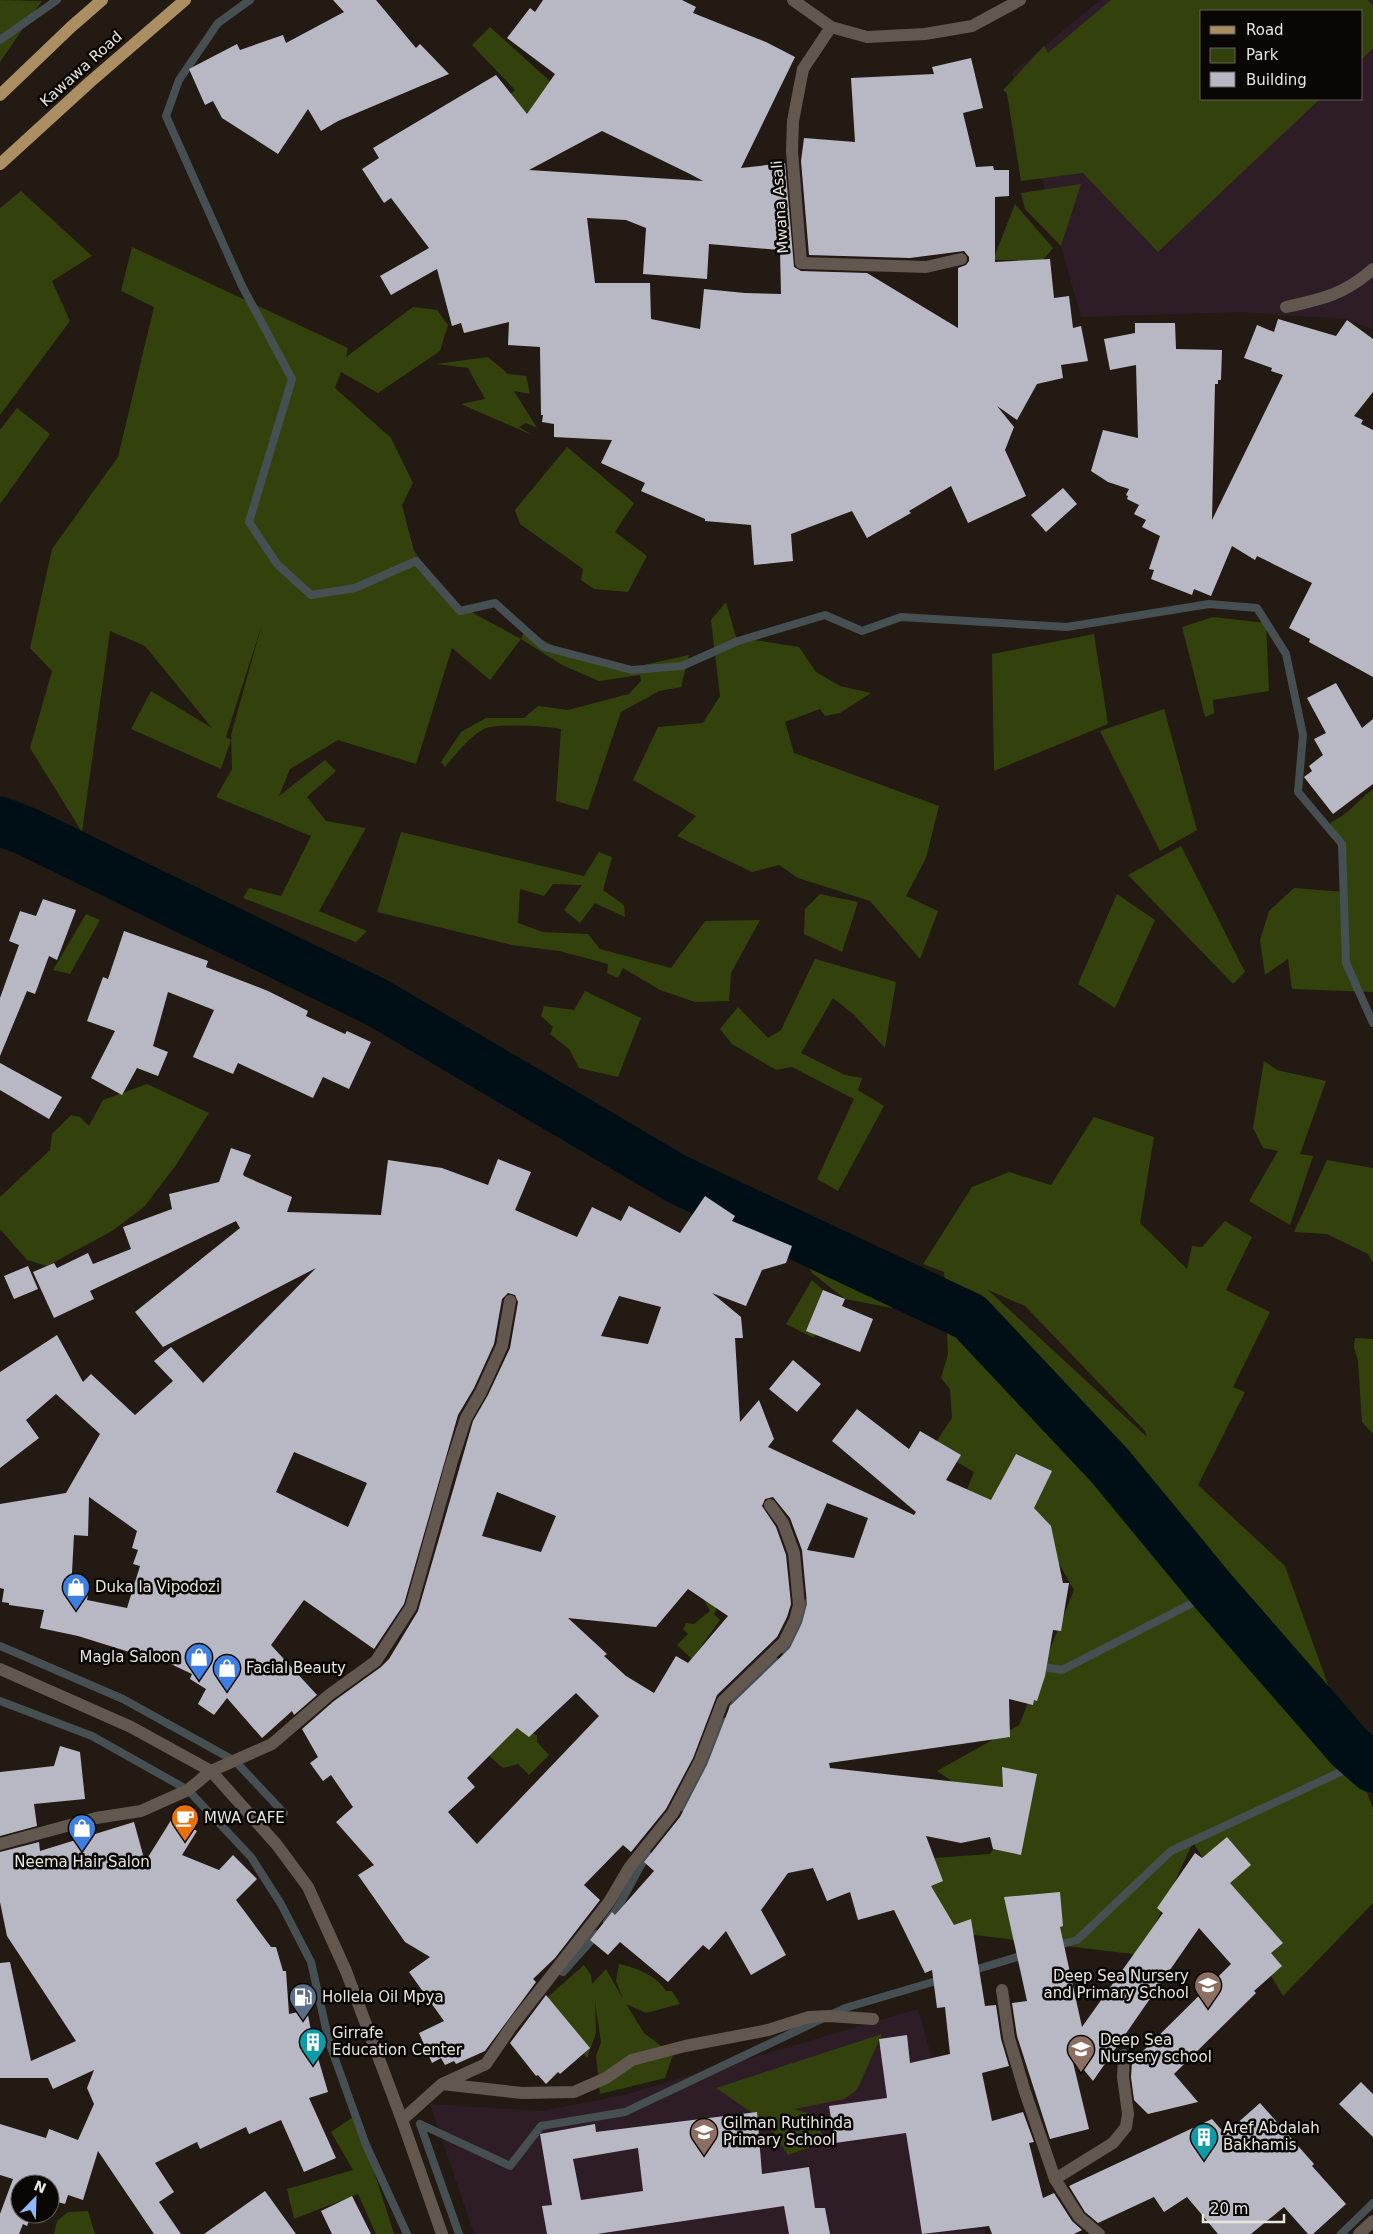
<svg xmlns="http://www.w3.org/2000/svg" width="1373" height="2234" viewBox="0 0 1373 2234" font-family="'DejaVu Sans',sans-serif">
<rect width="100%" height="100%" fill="#231a13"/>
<path fill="#2e1d27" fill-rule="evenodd" d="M1100,0H1373V329L1345,319L1242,312L1081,317L1012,73ZM1202,11H1362V99H1202Z
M918,2009L973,2201L986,2234H474L430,2104L541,2111L624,2095Z"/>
<path fill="#33420c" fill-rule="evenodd" d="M0,0L42,1L0,62Z
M1111,0H1368L1373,6V48L1362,59V11H1202V99H1320L1158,252L1083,173L1021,181L1007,94L1003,90L1044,46L1048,53Z
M490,27L553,84L590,131L484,118L515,90L472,45Z
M1081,184L1061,246L1025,209L1021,193Z
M21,191L92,256L52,281L70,321L0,415V208Z
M1015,204L1053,248L1043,260H993Z
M132,247L348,348L346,357L413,307L437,310L448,325L440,351L378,393L341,372L335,388L391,438L413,483L402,505L414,551L451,601L521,639L525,630L565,652L626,669L689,655L681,687L659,691L621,712L588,810L556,801L561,729C548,726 495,723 484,729C470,736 455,755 445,767L441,762L461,732L486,718H524L538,706L568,710L629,694L641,681L640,675L599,681L562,665L521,639L490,680L452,648L416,764L338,740L290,769L279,796L325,760L336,771L307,797L326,821L366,828L319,911L367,931L356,942L243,898L249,888L281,896L311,836L216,797L232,769L231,735L262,624L226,737L231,740L221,769L131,729L151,691L212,728L145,646L110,631L82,832L30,748L52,671L30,648L52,549L118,457L154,307L121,291Z
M488,357L508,374L526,376L530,394L514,391L537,428L526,423L519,427L532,435L461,404L485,399L468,368L436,364Z
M17,408L50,434L0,504V430Z
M567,447L634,503L615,532L647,556L628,592L594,589L581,580L583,569L520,524L515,510Z
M726,602L736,637L799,647L816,672L840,686L871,693L840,713L825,716L820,709L785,722L794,753L939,806L926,858L906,896L938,911L920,959L870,901L798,878L779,865L752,872L677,836L696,816L633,780L658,727L703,723L720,696L711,620Z
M1213,617L1266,623L1269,691L1213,700L1214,713L1205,717L1182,627Z
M1094,634L1108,724L994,771L992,654Z
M1164,709L1197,830L1160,851L1100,731Z
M1373,789V992L1292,989L1288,959L1265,975L1260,940L1269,911L1294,888L1344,892L1343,845L1330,827L1331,822C1348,815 1358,800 1373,789Z
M401,832L584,876L599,852L612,857L603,890L624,905L625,917L595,903L580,923L564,910L582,885L553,884L544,896L520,889L518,923L543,932L588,934L600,949L671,968L705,921L760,920L731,973L729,1001L695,1002L660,990L623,968L618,978L607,973L608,964L559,951L512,945L377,912Z
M1181,846L1245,972L1233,984L1128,875Z
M820,894L858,902L842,952L804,934L805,909Z
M1117,894L1155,920L1115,1008L1078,984Z
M86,914L100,920L70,974L53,970Z
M815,959L896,982L885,1048L853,1014L833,998L801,1053L845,1075L862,1078L858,1090L884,1106L838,1191L817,1179L854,1099L792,1067L776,1070L732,1044L720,1029L738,1007L768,1038L781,1030Z
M585,991L641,1018L618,1077L579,1068L569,1049L550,1034L553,1027L541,1016L544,1006L574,1010Z
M1264,1061L1277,1070L1326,1081L1300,1154L1313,1156L1290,1225L1249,1201L1278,1151L1263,1148L1253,1128Z
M147,1084L209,1113L176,1165L144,1207L112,1231L47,1266L27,1260L0,1229V1197L50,1150L52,1134L71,1115L80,1117L89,1126L103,1100Z
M1094,1117L1154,1137L1140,1223L1187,1269L1192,1246L1202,1247L1225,1221L1252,1237L1226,1290L1270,1312L1233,1387L1245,1392L1198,1485L1285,1566L1373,1809V1903L1283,1996L1193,1842L1141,1955L917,1928L935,1858L990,1854L1033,1794L976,1798L937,1771L1019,1725L1074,1590L1049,1546L964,1497L974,1472L932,1448L952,1418L950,1389L941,1378L948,1354L944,1272L923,1264L972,1187L1009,1172L1051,1185ZM988,1290L1025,1306L1145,1431L1147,1437Z
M1327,1160L1373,1168V1263L1368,1254L1327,1234L1294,1232Z
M792,1237L820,1239L886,1277L892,1308L845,1299L812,1273Z
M812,1280L823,1290L814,1338L786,1324Z
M1355,1338L1373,1339V1434L1362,1422L1358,1361L1354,1347Z
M722,1593L714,1614L720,1620L692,1659L677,1645L688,1634L683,1629L686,1623L694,1624L710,1611L703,1598Z
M502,1723L537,1735V1742L549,1755L529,1775L518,1764L503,1768L479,1747Z
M619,1964C637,1968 656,1975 666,1991H672L680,2004L646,2013L626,2004L644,2033L673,2055L665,2078L600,2094L596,2056L601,2042L595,2002L596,2033L587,2058L542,2002L584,1965L591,1975L592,1984L606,1969L623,1999L616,1981Z
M882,2034L857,2090L844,2099L794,2109L815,2115L825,2142L788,2155L766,2122L716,2088Z
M356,2115L394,2234H376L358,2194L294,2219L287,2189L353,2170L331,2132Z
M88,2211L95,2234H54L57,2221L68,2212Z"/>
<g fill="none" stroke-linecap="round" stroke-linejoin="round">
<path stroke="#464f52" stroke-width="8" d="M250,0L218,23L179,80L166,116L242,286L292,379L249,522L277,564L311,595L355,588L416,561L460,611L495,603L544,647L632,670L682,666L738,641L825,615L862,631L901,617L1067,627L1209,604L1257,608L1286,654L1303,735L1298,792L1342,844L1346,963L1373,1023
M0,40L57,0
M0,1646L123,1699L235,1761L284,1813
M784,1650L794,1640L808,1603
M1037,1666L1062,1670L1214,1592
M0,1701L92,1736L188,1790L251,1857L281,1904L311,1962L329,2042L366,2145L407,2234
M733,1707L740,1695L774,1660
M682,1807L696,1787L705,1768L708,1755L725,1722
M607,1922L617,1909L647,1854
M1055,1946L1077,1940L1171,1851L1364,1761
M971,1971L1027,1954
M563,1972L597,1934
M420,2124L510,2166L541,2126L625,2112L845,2008L943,1979
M420,2124L459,2234
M1341,2234L1373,2203"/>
<path stroke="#000f15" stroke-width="49" d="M0,821L28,832L378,1003L677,1179L970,1317L1110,1466L1214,1592L1349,1747L1373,1768"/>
</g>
<path fill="#b8b8c5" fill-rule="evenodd" d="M333,0H376L416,48L420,44L449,74L338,121L321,131L308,109L278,154L222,118L213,101L205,105L189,69L237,44L240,50L283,35L286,43L344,12Z
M543,0H682L696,7L693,13L766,42L795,57L741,168L785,163L794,267L801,271L867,273L958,328V268L966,265L969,261V257L964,251L910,258L809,255L801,161L804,138L855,142L851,78L934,74L932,67L971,58L983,108L963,113L976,167L993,166L994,170H1009V196L995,197V262L1050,259L1054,298L1069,296L1073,328L1081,326L1088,361L1061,365L1063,378L1037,384L1017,420L997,406L1014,427L1005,450L1026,496L968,523L951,486L909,511L911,513L867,538L852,511L791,534L793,561L754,565L751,525L705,521V519L641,491L645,483L601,463L612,440L554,437V424L542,422L543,415H541L540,347L508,345L509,322L464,333L461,323L452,326L437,269L391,295L380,276L429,248L391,198L384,203L362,169L379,158L373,148L496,75L527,114L555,74L507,38L530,8L535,12ZM602,131L690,174L703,181L529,170ZM587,218L626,220L646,228L643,274L707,279L709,244L780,250L781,294L745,293L704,289L700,329L651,319L650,283H595Z
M1278,319L1336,336L1347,320L1373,339V392L1354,416L1363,420L1361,424L1373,430V677L1309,642L1310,639L1289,628L1312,583L1257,556L1255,560L1232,546L1211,596L1194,589L1192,595L1151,579L1154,570L1149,569L1160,536L1142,527L1146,520L1134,514L1139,505L1127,499L1128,496L1126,495L1129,489L1108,482L1091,471L1103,430L1138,438L1136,365L1110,370L1104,339L1135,333V323H1175L1176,349L1222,350L1221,380H1218V384H1215L1212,520L1283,375L1271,371L1272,368L1244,358L1257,325L1274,332Z
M1063,488L1077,504L1046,532L1031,515Z
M1336,683L1362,728L1373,719V784L1333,814L1304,777L1312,771L1309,766L1323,755L1314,739L1326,733L1307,698Z
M43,899L76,910L57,960L49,956L35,994L27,991L0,1056V998L19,945L9,941L20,911L36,916Z
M124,931L208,961L206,967L268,991L308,1011L306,1016L345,1034L347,1031L371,1042L349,1089L323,1077L313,1098L238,1063L233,1074L193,1057L214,1010L168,992L153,1046L168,1052L158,1076L137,1068L122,1095L91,1078L115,1031L87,1021L103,977L108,979Z
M0,1063L62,1097L49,1119L0,1090Z
M231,1148L251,1155L243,1174L244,1176L292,1197L287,1212L381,1215L388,1160L442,1168L488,1185L498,1159L531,1172L515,1210L577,1237L592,1207L621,1221L629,1206L680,1233L705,1196L735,1216L732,1221L792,1246L786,1263L762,1270L746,1306L712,1293L741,1317L743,1338H735L740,1422L759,1400L774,1439L768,1447L914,1515L916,1512L832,1441L857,1409L909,1449L920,1431L961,1455L946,1480L991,1500L1016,1454L1052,1471L1034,1508L1051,1526L1063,1583H1069L1061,1631L1053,1630L1045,1676L1037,1701L1034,1700L1033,1705L1009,1699L1010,1737L829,1763L830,1768L1003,1787L1002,1767L1037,1774L1021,1855L993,1849L990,1837L961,1843L926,1836L943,1881L931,1886L954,1925L971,1919L985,2006L996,2005L1001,2039L1009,2066L982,2073L992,2121L1023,2112L1034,2142L1029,2143L1043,2198L1054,2193L1072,2221L1082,2230L1074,2234H992L989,2226L922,2234L906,2133L835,2143L829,2106L887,2098L879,2039L907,2035L910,2063L950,2054L945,2007L937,2008L932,1970L925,1973L894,1910L858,1920L850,1892L827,1901L813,1868L788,1873L761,1910L786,1955L751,1975L726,1931L709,1950L703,1945L668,1982L620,1942L608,1955L590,1940L612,1912L615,1915L654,1871L644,1862L680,1817L707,1765L730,1706L790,1648L802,1623L807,1604L802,1550L790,1518L773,1497L765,1499L762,1506L776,1527L786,1555L791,1604L787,1617L777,1637L717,1695L693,1758L666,1809L631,1852L623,1845L584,1885L600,1900L555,1958L533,1979L536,1982L485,2051L456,2064L454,2061L445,2065L441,2058L432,2063L419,2033L444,2021L409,1972L430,1957L405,1942L358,1875L374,1865L336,1822L353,1807L331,1775L323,1781L310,1763L318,1757L302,1729L334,1701L381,1667L389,1659L418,1611L473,1421L488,1395L510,1348L518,1302L515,1295L508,1293L502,1299L494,1344L474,1388L458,1415L404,1604L374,1649L304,1600L271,1645L317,1695L294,1715L292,1711L262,1738L227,1698L214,1715L198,1704L206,1689L190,1679L192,1674L141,1650L139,1655L78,1636L40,1628L44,1610L9,1605V1603L2,1602L4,1589L0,1588V1504L66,1493L100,1434L56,1394L26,1420L39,1438L0,1468V1372L57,1335L83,1382L91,1374L135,1415L173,1381L154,1361L171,1347L203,1383L316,1268L163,1347L135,1312L240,1228L236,1221L90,1291L94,1299L54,1318L33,1272L54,1263L57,1268L88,1253L93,1264L131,1249L123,1227L172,1209L169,1194L219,1182ZM619,1296L661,1307L648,1344L601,1336ZM294,1452L367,1483L348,1527L276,1492ZM497,1492L556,1516L541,1552L482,1536ZM89,1497L137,1531L132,1548L138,1550L133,1564L140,1566L127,1608L87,1600L88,1594L71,1591L74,1535L88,1536ZM827,1503L868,1518L854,1558L807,1550ZM688,1589L728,1616L688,1663L676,1656L654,1693L626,1676L604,1656L607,1654L568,1618L656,1627ZM576,1693L599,1716L477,1844L448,1812L475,1787L467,1778L517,1728L529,1737Z
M28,1266L38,1289L14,1299L4,1276Z
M823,1290L845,1299L842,1306L873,1319L860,1352L806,1331Z
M793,1360L821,1384L797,1412L769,1389Z
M60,1746L80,1752L85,1799L34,1804L37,1826L0,1836V1772L54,1766Z
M173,1817L197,1831L182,1855L219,1870L233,1855L257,1879L236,1900L271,1947H276L283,1971H286L289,2014L307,2010L313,2041L328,2092L309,2098L336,2158L304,2172L281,2120L249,2134L246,2127L200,2149L197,2142L155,2163L174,2192L159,2202L181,2234H154L98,2151L83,2200L68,2195L65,2204L50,2200V2184H20V2214H32L27,2226L23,2224L19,2234H0V2214L13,2179L0,2175V2124L46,2138L49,2129L78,2140L94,2104L87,2088L94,2070L53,2089L48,2078H0V1963L10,1962L31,2061L76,2041L7,1936L0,1902V1852L39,1842L40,1851L134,1822L145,1862Z
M1227,1837L1251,1865L1230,1883L1283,1943L1271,1953L1282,1966L1254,1991L1256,1993L1174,2074L1198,2102L1148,2114L1134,2100L1131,2077L1132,2062L1231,1964L1199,1928L1093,2081L1071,2054L1089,2129L1050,2139L1017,2036L1012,2003L1027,2001L1004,1897L1060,1892L1063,1926L1060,1927L1082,2027L1163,1913L1157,1908L1195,1853L1202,1858Z
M546,1995L590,2048L560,2074L558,2072L546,2084L538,2075L536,2076L510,2043Z
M1361,2082L1373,2094V2137L1339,2104Z
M1260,2103L1314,2164L1312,2166L1346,2204L1313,2234H1308L1284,2207L1251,2234H1218L1187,2197L1164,2212L1154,2197L1098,2223L1085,2212L1069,2186L1212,2119L1225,2134Z
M757,2112L762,2174L809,2167L815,2208H825L830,2234H789L784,2206L597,2234H547L542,2206L552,2205L540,2134L595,2124L596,2132ZM638,2148L643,2191L581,2200L573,2159Z
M265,2191L296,2234H204Z
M352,2196L371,2234H332L321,2211Z"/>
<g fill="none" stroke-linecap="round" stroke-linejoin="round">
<path stroke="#625850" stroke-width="12" d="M1286,307C1323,299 1345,294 1373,269
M1055,2179L1113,2143L1126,2127L1128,2114L1123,2077L1124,2055"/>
<path stroke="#625850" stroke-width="12" d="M793,0L831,27L867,37L925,34L972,26L1020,0
M831,27L803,69L793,121L792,151L801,263L926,267L961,259
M0,1844L96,1818L141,1811L188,1790L211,1771L272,1744L329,1695L376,1661L411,1607L452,1461L466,1418L481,1392L502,1346L510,1301
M1002,1990L1009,2038L1025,2092L1055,2179L1079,2217L1099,2234
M442,2084L522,2093L574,2092L606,2078L632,2060L685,2046L768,2030L809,2017L829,2016L873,2019
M402,2120L442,2084L486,2064L511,2027L609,1902L629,1868L673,1813L700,1761L723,1701L784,1642L795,1620L799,1605L794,1553L783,1523L770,1505
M1359,2234L1373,2221"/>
<path stroke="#625850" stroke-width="12" d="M0,1669L131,1727L211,1771L277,1845L308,1887L346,1971L402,2120L442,2234"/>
<path stroke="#ac8e63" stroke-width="12" d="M0,95L71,27L102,0
M0,164L90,82L185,0"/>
</g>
<defs>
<g id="shop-pin" transform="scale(1.4375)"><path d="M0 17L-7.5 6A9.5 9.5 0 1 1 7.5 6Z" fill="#3f7fe0" stroke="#090604"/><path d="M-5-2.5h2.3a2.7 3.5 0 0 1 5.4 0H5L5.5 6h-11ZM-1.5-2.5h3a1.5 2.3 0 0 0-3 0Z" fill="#fff"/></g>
<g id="cafe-pin" transform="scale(1.4375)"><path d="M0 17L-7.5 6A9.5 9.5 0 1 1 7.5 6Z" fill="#e8710a" stroke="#090604"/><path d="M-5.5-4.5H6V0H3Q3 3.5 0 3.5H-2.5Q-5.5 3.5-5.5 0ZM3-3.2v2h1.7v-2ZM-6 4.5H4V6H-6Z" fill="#fff"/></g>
<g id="school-pin" transform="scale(1.4375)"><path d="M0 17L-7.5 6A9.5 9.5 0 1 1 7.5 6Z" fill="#8d6e63" stroke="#090604"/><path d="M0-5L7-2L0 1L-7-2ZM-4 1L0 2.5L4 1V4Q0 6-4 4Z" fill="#fff"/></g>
<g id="fuel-pin" transform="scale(1.4375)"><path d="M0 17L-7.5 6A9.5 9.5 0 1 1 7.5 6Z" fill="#5c6f8a" stroke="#090604"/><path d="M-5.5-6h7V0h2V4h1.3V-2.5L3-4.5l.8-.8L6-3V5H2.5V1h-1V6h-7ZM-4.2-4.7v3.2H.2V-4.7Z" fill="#fff"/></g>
<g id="building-pin" transform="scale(1.4375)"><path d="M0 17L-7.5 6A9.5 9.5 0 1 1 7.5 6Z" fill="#0f9aa8" stroke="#090604"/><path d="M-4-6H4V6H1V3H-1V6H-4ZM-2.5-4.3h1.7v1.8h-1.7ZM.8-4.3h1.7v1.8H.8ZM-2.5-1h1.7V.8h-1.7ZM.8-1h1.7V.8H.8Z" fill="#fff"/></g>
</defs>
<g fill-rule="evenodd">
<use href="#shop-pin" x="76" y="1587"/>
<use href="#shop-pin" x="199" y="1657"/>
<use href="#shop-pin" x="227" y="1668"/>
<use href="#cafe-pin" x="185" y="1818"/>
<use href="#shop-pin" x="82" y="1828"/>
<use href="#school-pin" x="1208" y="1985"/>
<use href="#fuel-pin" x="303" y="1997"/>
<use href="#building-pin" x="313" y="2042"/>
<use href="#school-pin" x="1081" y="2049"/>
<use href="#school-pin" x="704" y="2132"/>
<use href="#building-pin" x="1204" y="2137"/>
</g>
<g text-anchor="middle" stroke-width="5" stroke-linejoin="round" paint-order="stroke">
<g font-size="15" fill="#eae4df" stroke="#090604">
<text transform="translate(81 69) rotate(-42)" y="5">Kawawa Road</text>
<text transform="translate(780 207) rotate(-94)" y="5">Mwana Asali</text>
</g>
<g font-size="15" fill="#eae4df" stroke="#090604" text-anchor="start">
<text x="95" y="1592">Duka la Vipodozi</text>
<text x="180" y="1662" text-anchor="end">Magla Saloon</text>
<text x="246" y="1673">Facial Beauty</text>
<text x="204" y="1823">MWA CAFE</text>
<text x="82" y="1867" text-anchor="middle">Neema Hair Salon</text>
<text x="1189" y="1981" text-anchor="end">Deep Sea Nursery<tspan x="1189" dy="17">and Primary School</tspan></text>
<text x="322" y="2002">Hollela Oil Mpya</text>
<text x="332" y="2038">Girrafe<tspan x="332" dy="17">Education Center</tspan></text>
<text x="1100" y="2045">Deep Sea<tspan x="1100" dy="17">Nursery school</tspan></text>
<text x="723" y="2128">Gilman Rutihinda<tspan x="723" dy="17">Primary School</tspan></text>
<text x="1223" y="2133">Aref Abdalah<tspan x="1223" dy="17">Bakhamis</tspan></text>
</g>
</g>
<rect x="1200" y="10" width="162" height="90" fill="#090604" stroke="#635f5c"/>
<rect x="1210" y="26" width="25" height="8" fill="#ac8e63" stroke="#635f5c"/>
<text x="1246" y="35" font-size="15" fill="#eae4df">Road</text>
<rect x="1210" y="48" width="25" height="15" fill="#33420c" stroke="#635f5c"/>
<text x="1246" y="60" font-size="15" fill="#eae4df">Park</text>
<rect x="1210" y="72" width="25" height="15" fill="#b8b8c5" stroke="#635f5c"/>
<text x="1246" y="85" font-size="15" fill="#eae4df">Building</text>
<g transform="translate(35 2199) rotate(23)"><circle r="24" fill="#090604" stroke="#635f5c"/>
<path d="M0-4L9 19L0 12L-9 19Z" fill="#8fb8fd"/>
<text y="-8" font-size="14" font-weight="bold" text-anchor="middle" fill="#eae4df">N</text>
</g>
<path d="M1203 2214v8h81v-8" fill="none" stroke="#eae4df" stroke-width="2.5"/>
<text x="1210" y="2214" font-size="15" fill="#eae4df" stroke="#090604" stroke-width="4" paint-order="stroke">20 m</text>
</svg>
